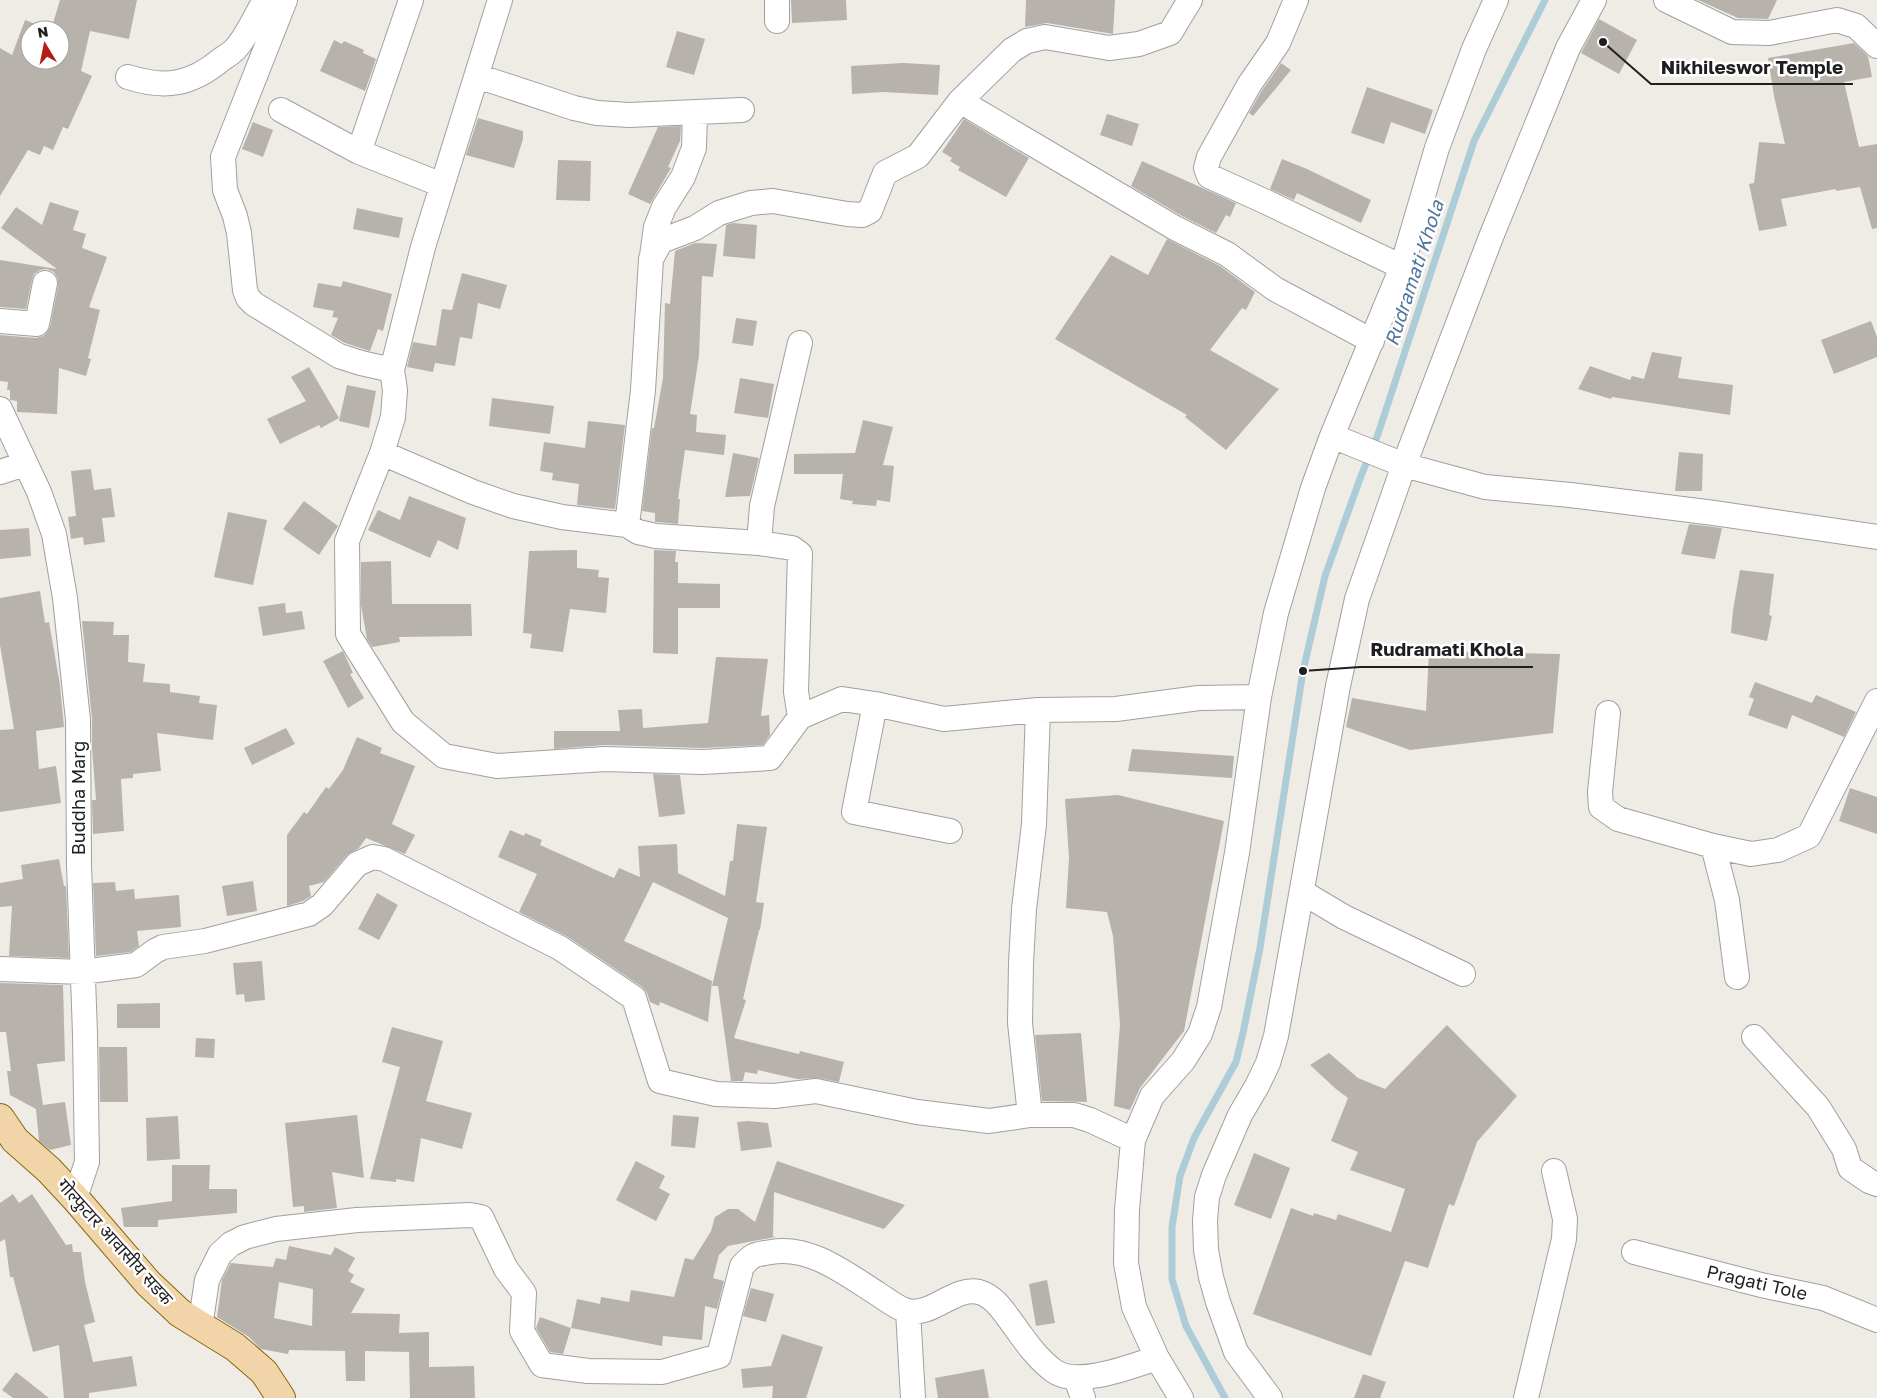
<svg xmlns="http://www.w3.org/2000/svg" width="1877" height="1398" viewBox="0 0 1877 1398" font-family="'Golos Text','Noto Sans Devanagari',sans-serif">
<rect width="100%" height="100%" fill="#efece6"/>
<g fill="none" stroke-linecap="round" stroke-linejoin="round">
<path stroke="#acccd7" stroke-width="7" d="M1225,1398L1186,1326L1172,1279V1227L1180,1176L1194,1138L1236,1062L1243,1033L1260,948L1303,671L1325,576L1361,476L1378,434L1474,141L1545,0"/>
</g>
<path fill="#b8b2ac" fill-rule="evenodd" d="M60,0H137L129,39L90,31L81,71L92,76L68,129L63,127L53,150L44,146L40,155L28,150L0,196V48L12,55L25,20L51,30ZM30,30H60V60H30Z
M791,0H846L847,20L792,23Z
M1026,0H1115L1113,34L1047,23L1025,27Z
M1698,0H1777L1768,19L1738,18Z
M1599,19L1637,40L1619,74L1581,53Z
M677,31L705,39L694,75L666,67Z
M334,40L342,44L344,41L364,50L363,53L376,59L365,91L320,71Z
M1854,43L1868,56L1872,77L1844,82L1859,147L1877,144V228L1872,229L1860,187L1836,191V189L1781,199L1787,226L1759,231L1749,184L1754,183L1759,142L1785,144L1774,96L1768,58Z
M903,63L940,65L938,95L883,92L852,94L851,66Z
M1281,63L1291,70L1253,116L1249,113L1261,92Z
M1367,87L1433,110L1425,134L1391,122L1384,144L1351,133Z
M1107,114L1139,124L1132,146L1100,135Z
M478,118L523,131V139L514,168L466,155Z
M964,119L1029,158L1006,197L958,170L960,167L950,161L952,158L942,152Z
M253,122L273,130L263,157L242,149Z
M681,126L680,141L668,167L671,168L650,204L628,194L658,127Z
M1282,159L1307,169L1371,200L1361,223L1297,193L1294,200L1270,189Z
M558,160L591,161L590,201L556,200Z
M1142,161L1236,203L1230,217L1226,215L1216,233L1182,216L1131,186Z
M50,202L79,211L73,230L86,234L82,248L107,257L89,307L100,310L88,358L91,359L86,376L59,368L57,414L17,412V401L10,400V390H7L8,382L0,381V335L36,338L43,336L47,333L50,327L58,286V279L54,272L47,269L40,270L34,274L32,280L26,309L0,307V260L57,269L1,228L16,207L42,225Z
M357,208L403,218L399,238L353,229Z
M733,223L757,225L755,259L723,256L726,225Z
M1167,239L1220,266L1255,292L1246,310L1242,308L1210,350L1279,389L1226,450L1185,417L1187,415L1055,339L1111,255L1148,275Z
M695,243L717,244L713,277L702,276L699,356L690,414L697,415L696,432L726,435L724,455L685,450L678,499H680L678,524L658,522H655V513L642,511L652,428H654L663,378L665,303L670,304L675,251Z
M462,273L507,285L500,309L478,303L472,339L460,337L455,366L435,363L433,372L407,367L413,342L436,346L442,309L452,310Z
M343,281L392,294L383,331L378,329L370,351L345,343L331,335L338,318L332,317L334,311L313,307L318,283L341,287Z
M736,318L757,321L753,346L732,343Z
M1871,321L1877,337V357L1834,374L1821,340Z
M1652,352L1682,357L1678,378L1733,385L1730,415L1612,397L1611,399L1578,389L1590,366L1630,380L1632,376L1644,379Z
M309,367L339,418L321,428L319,425L280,444L267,419L306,401L291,377Z
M740,378L774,384L768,418L734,413Z
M347,385L376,391L369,428L339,421Z
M492,398L554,406L550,434L489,426Z
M863,420L893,427L883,465L894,466L890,502L877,500L876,506L852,504L853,501L840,499L843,474H794V454L855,453Z
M588,421L625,425L615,509L577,505L579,484L552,480L553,473L540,471L544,442L585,448Z
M1679,452L1703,454L1702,491H1675Z
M733,453L759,458L750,496L725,497Z
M91,469L94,490L111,488L115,517L102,518L105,542L84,545L83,537L71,539L68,517L76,516L71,471Z
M409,496L466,518L458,550L438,540L430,558L368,530L378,510L400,520Z
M304,501L338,526L319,555L283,529Z
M228,512L267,520L253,585L214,577Z
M1689,524L1722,528L1715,559L1681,554Z
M29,528L31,556L0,559V530Z
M577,550V568L599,570L598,577L609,578L606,613L570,609L563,652L530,648L532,634L523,633L529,551Z
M654,550L676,551L675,562H678V583L720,584V608H678V654L653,653Z
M391,561L392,604H471L472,636L399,637L400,642L372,647L367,639L361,605V562Z
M1740,570L1774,574L1769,615L1772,616L1767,641L1731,633L1733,610Z
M40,591L45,623L49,622L60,685L64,727L36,731L39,769L56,766L61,803L0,812V730L14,729L0,645V598Z
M285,603L286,613L302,611L305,629L263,636L258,607Z
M82,621L114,622L113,635H129L128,662L145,664L143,682L170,684V692L200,696L199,703L217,705L213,740L157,733L161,771L133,774V778L121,779L124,831L93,834L92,800H96L92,748V719Z
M343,651L353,673L350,674L364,698L348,708L323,661Z
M1429,651L1560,654L1553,733L1410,750L1346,727L1352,698L1426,711Z
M716,657L768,659L761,716L769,715L770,735L763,745L703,748L605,745L554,749V731H620L618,710L642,709L643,728L708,723Z
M1755,682L1812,703L1816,695L1856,712L1844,737L1792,715L1787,729L1748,715L1754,699L1749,697Z
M286,728L295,744L252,765L244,748Z
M357,737L382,748L380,753L415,766L392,824L415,835L405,854L366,838L359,848L347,855L324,882L309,886L311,896L303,901L287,906V835L304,812L307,814L326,787L329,789L343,770Z
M1132,749L1234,756L1232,778L1128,771Z
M653,774L680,775L685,814L659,817Z
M1850,788L1877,797V834L1839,821Z
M1118,795L1224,821L1184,1031L1140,1088L1130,1110L1114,1106L1120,1024L1113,936L1107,912L1066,908L1069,858L1065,799Z
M737,824L767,827L756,902L764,903L760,930H759L743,999L746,1000L734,1038L799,1054L800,1051L844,1062L839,1082L818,1078L797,1079L758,1070L757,1074L745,1072L743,1081H731L718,986H712L728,918L653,882L624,941L712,981L708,1022L660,1002L659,1006L650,1002L647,993L642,987L568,937L519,912L537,874L498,857L510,830L524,836L525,833L542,840L540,845L614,878L619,868L640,877L638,846L677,844L678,873L725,896L730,861H733Z
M59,859L64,886H66L69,958L9,956L12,906L0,907V883L23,879L21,865Z
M253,881L257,911L227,916L222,886Z
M115,882L116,891L134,889L135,899L179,895L181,927L137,931L139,946L131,952L96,956L93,883Z
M377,893L398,905L379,940L358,929Z
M262,961L265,1000L245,1002L244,994L236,995L233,963Z
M0,983L63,985L65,1061L37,1064L43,1105L65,1102L71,1145L50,1150L39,1141L36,1109L10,1095L7,1071H11L6,1032H0Z
M160,1003V1028H117V1004Z
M1447,1025L1517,1096L1477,1142L1454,1206L1449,1204L1428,1268L1405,1261L1371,1356L1253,1314L1291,1208L1313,1216L1314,1213L1336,1220L1338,1214L1391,1232L1405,1189L1350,1170L1358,1152L1331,1141L1348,1098L1336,1089L1310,1065L1329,1053L1358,1078L1385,1089Z
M392,1027L443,1041L426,1101L472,1113L462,1149L421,1138L414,1182L396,1179V1182L370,1179L400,1067L382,1062Z
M1081,1033L1087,1102L1042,1101L1035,1035Z
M196,1038L215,1039L214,1058L195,1057Z
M99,1047H127L128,1102H100Z
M357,1115L364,1178L332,1172L337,1208L304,1212V1206L293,1207L285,1123Z
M673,1115L699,1117L695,1148L671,1146Z
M178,1116L180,1159L147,1161L146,1118Z
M748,1121L768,1123L772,1147L741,1151L737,1122Z
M1254,1153L1290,1168L1271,1219L1234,1205Z
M636,1161L665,1176L659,1188L670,1194L656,1221L616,1200Z
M777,1161L905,1205L884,1229L774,1192L773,1236L775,1237L728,1246L719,1255L713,1278L724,1281L717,1309L705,1306L702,1340L663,1336L662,1346L571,1328L577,1299L600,1304L601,1297L629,1302L631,1290L674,1297L685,1258L693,1260L711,1231L715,1217L728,1209H738L755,1222Z
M172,1165H210L209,1189H237V1213L158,1220V1227H124L121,1208L172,1201Z
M13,1194L19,1203L32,1194L66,1245L72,1244L73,1252H81L85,1282L95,1322L84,1325L93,1362L132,1356L137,1386L89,1393V1398H64L59,1345L33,1352L13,1277H10L5,1239L0,1242V1203Z
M289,1246L331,1255L335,1247L355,1258L348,1271L354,1275L350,1282L365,1289L351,1313L400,1314L399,1333L429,1332V1367L474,1366L475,1398H410L409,1352L365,1351V1381H346L345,1351L289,1350L288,1354L261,1349L249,1337L217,1317L222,1280L231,1263L273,1267L276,1258L286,1260ZM279,1282L313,1289L312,1326L274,1318Z
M1047,1280L1055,1323L1036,1326L1029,1284Z
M751,1288L774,1294L766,1322L743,1316Z
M540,1317L571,1328L563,1354L550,1352L536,1328Z
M782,1334L823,1347L806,1398H772L773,1386L743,1388L741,1369L771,1366Z
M984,1369L989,1398H938L935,1378Z
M16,1372L49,1398H13L2,1390Z
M1363,1374L1386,1382L1380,1398H1354Z"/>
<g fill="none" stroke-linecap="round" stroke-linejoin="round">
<g stroke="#a0a0a0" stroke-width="26">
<path id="minor" d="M285,0L223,157L225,190L235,216L239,233L245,290L248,298L254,304L339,356L361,363L392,370
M500,0L423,247L392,370L395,390L393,417L382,453L347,541L348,634L403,722L444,756L497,766L605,759L703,762L770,758L800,717L842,699L875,704L944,719L1038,710L1116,709L1199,698L1259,697
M777,0V21
M1296,0L1278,43L1249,85L1209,157L1206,168L1209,176L1264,201L1402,267
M1666,0L1732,32L1769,33L1837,20L1856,26L1877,46
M477,76L574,108L597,113L629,115L742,110
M128,77C165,89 191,85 222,59C227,56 233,52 237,47C248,34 256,15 265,0
M960,101L1175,228L1227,254L1275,289L1372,341
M281,110L359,152L442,185
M359,152L411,0
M652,256L656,227L664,207L683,177L694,148L695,113
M0,321L37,324L45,283
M0,409L39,492L54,534L65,598L78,720L79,865L85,1034L87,1162L75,1198
M1332,436L1404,465L1485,487L1570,495L1714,513L1877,537
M382,453L473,492L513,506L562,517L627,525L638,532L656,536L759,543L792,548L800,554L796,692L800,717
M0,472L25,464
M627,525L643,390L651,259L661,241L695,228L719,213L751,203L773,201L847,214L862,215L870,211L885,173L918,156L960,101L1012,50L1027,41L1045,37L1109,48L1139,44L1170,33L1190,0
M759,543L762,506L800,343
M875,704L854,812L950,831
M1608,713L1600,792L1601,807L1618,819L1713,846L1751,854L1778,850L1809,836L1877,701
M1713,846L1727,900L1737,977
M1302,892L1344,917L1463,974
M0,969L82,972L136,965L155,951L163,947L205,941L309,914L322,905L357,864L373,857L384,859L560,948L634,998L660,1081L716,1094L774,1096L816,1091L917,1112L989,1121L1030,1115H1074L1090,1120L1133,1140
M1754,1037L1818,1107L1844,1149L1850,1168L1869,1181L1877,1184
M1030,1115L1020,1023L1021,963L1024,909L1034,824L1038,710
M1634,1252L1761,1285L1823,1298L1877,1320
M908,1311L913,1398
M200,1327L207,1280L220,1254L231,1244L245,1237L276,1229L357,1220L470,1215L481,1217L506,1269L524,1293L522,1331L542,1365L588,1371L662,1372L719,1356L742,1266C754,1253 754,1255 771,1252C810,1245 846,1274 878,1294C887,1300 897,1308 907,1311C932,1317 954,1286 979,1292C993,1296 1002,1309 1010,1320C1023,1338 1036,1358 1054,1371C1077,1388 1132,1366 1157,1358
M1076,1378L1083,1398
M1181,1398L1157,1358L1134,1307L1126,1263L1127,1210L1133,1140L1152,1096L1183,1061L1200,1034L1209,1007L1237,853L1259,697L1276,613L1313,488L1332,436L1402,267L1437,148L1474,49L1496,0
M1270,1398L1236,1352L1218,1302L1211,1277L1206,1250L1205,1221L1207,1197L1214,1175L1240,1115L1257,1086L1268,1063L1276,1036L1338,686L1357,599L1404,465L1491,237L1568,48L1594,0
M1526,1398L1564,1239L1565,1219L1554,1171"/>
</g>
<g stroke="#896611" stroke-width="30">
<path id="major" d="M0,1118L15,1140L49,1170L75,1198L148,1283L180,1313L235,1347L264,1372L281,1398"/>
</g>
<use href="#minor" stroke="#fff" stroke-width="24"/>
<use href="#major" stroke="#f1d5a8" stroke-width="28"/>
</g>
<g text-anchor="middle" stroke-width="5" stroke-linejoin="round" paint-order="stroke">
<g font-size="18" fill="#1f1f1f" stroke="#fff">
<text transform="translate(79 798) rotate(-90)" y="6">Buddha Marg</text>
<text transform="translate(115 1242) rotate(48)" y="6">गोल्फुटार आवासीय सडक</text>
<text transform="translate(1757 1283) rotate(13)" y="6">Pragati Tole</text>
</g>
<g font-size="19" font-style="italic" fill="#53759d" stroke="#fff">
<text transform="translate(1414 273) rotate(-72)" y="7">Rudramati Khola</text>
</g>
</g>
<path fill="none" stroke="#1f1f1f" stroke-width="2" d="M1603 42L1651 84H1853M1303 671L1360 667H1533"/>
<g fill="#1f1f1f" stroke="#fff" stroke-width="2">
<circle cx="1603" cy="42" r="5"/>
<circle cx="1303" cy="671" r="5"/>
</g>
<g font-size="19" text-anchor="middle" font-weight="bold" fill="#1f1f1f" stroke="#fff" stroke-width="5" stroke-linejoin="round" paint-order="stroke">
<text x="1752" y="74">Nikhileswor Temple</text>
<text x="1447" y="656">Rudramati Khola</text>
</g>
<g transform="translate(45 45) rotate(350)"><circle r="24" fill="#ffffff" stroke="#a5a5a5"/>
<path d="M0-4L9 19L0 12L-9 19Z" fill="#b71d17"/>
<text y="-8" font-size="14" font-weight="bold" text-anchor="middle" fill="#1f1f1f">N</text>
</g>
</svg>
